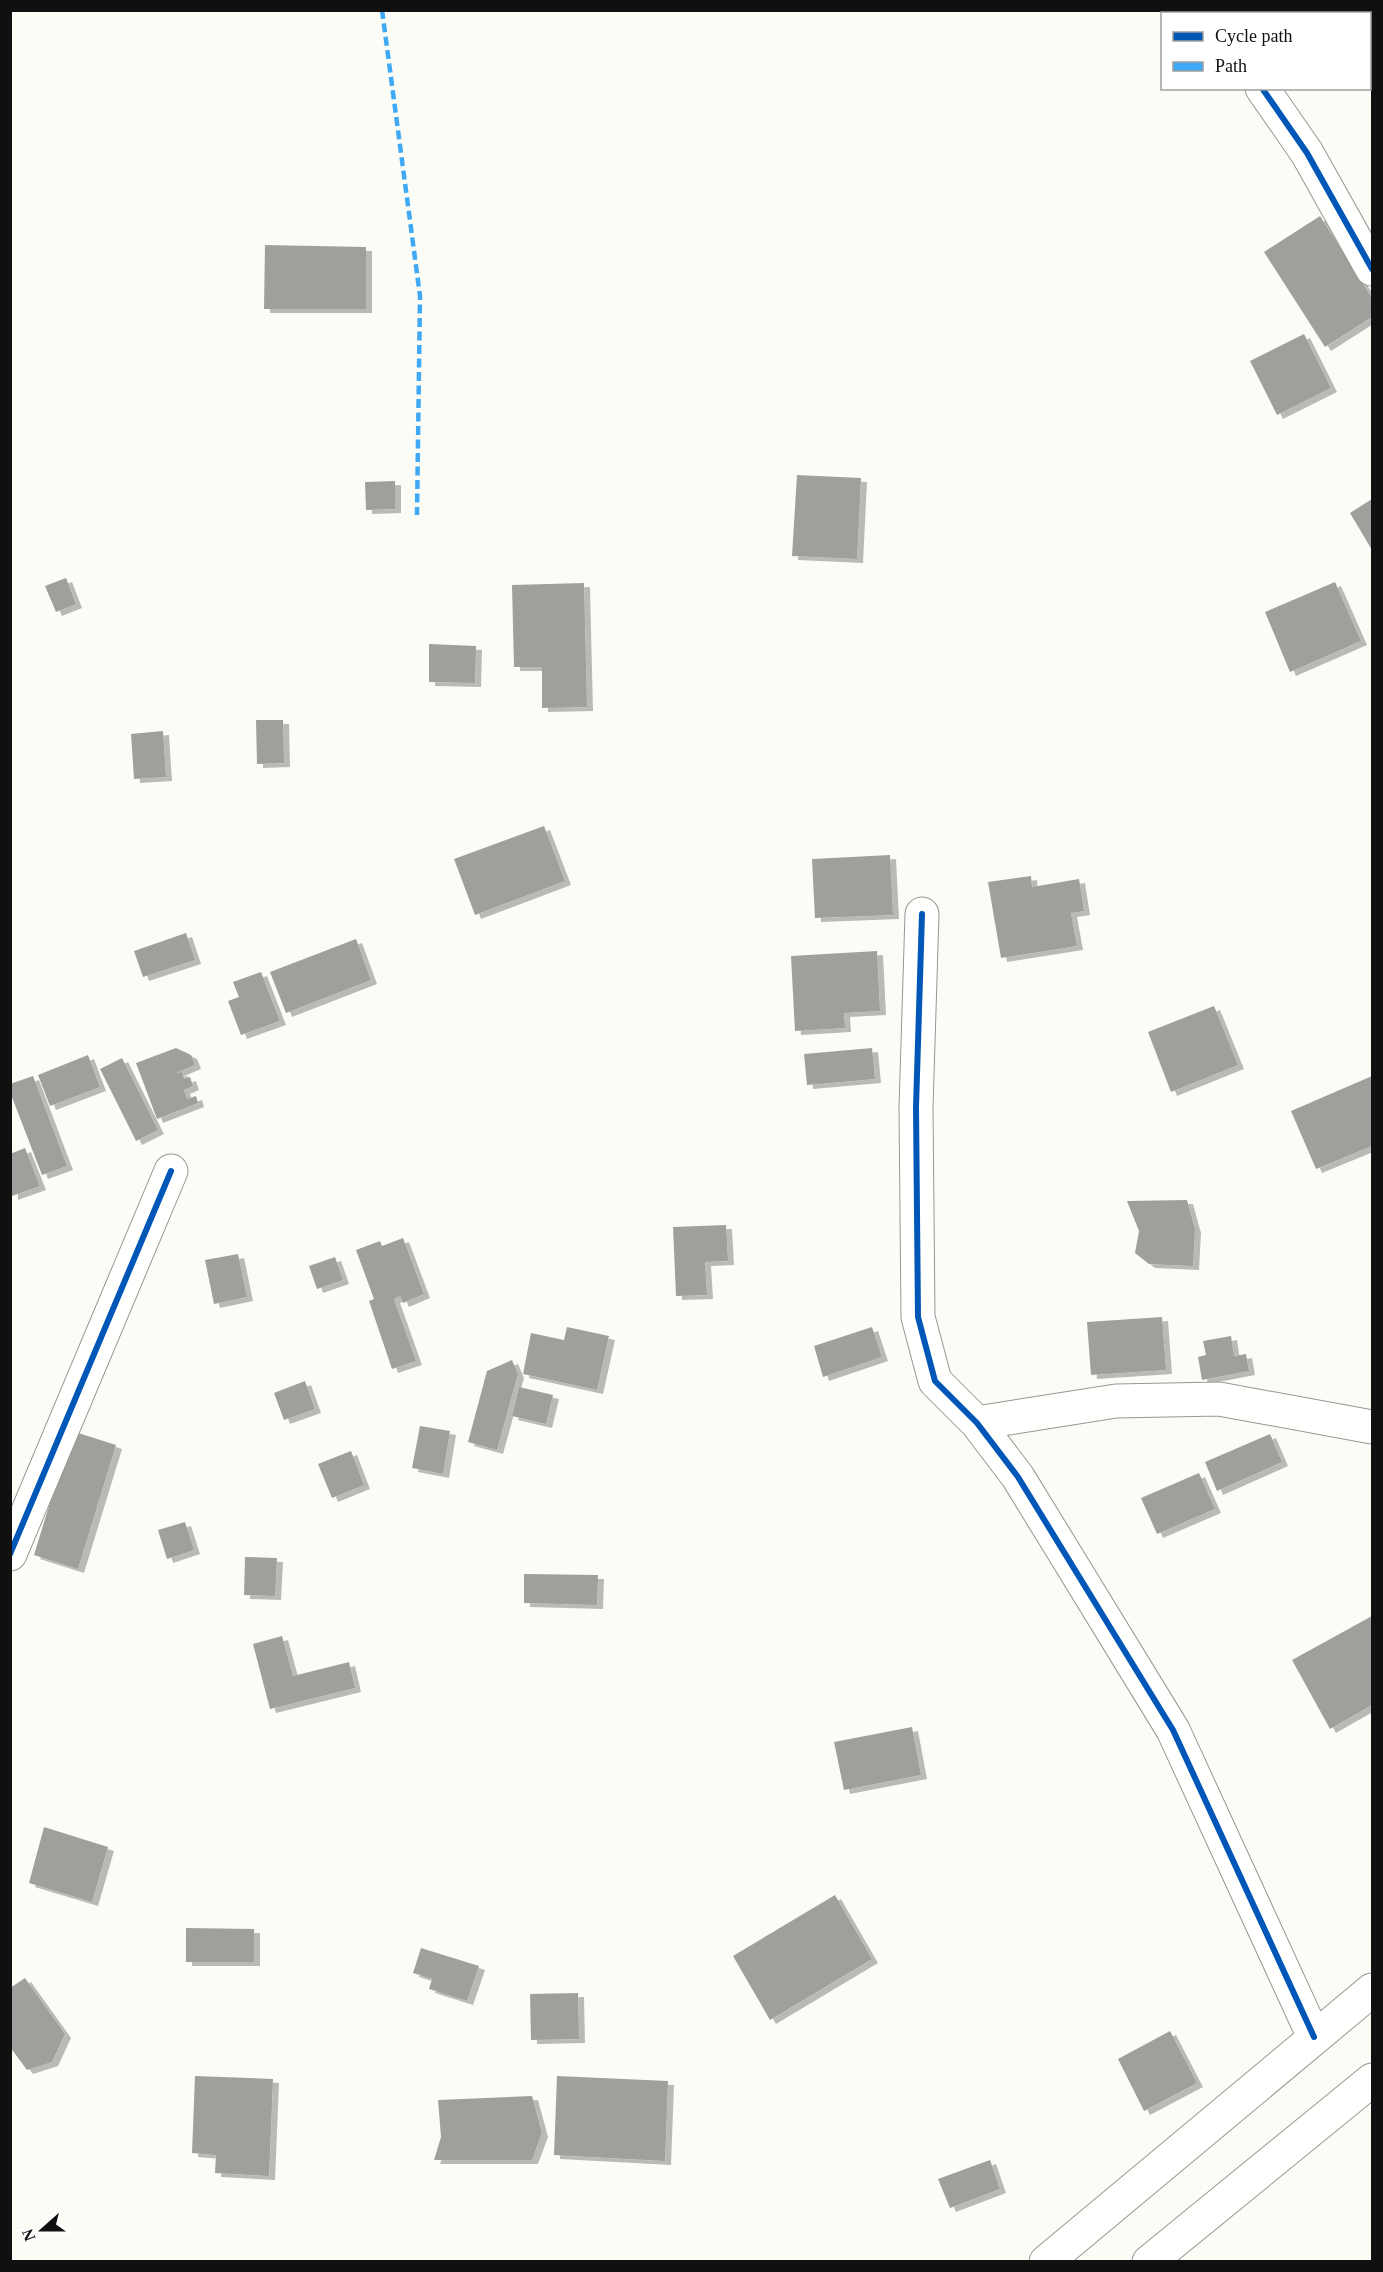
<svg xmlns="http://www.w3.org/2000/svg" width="1383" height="2272" viewBox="0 0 1383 2272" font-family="Georgia,serif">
<defs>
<filter id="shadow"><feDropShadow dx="6" dy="4" stdDeviation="0" flood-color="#0004"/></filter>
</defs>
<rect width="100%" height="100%" fill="#fcfcf7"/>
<path fill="#a09f9c" filter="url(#shadow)" d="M1320,216L1372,298V317L1325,347L1264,252Z
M265,245L366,247V309H264Z
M1304,334L1331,388L1277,415L1250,361Z
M797,475L861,478L857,559L792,556Z
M395,481V509L366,510L365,482Z
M1372,499V550L1350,513Z
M66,578L76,604L56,612L45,586Z
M1335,582L1361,641L1290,672L1265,612Z
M584,583L587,707L542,708V667H514L512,585Z
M429,644L476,646L475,683L429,682Z
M256,720H283L284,763L257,764Z
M163,731L166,777L134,779L131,734Z
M544,826L565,881L475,915L454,859Z
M890,855L893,915L815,918L812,859Z
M1031,876L1032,887L1079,879L1084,911L1071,913L1077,946L1001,958L988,882Z
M186,933L195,960L143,977L134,951Z
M356,939L371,980L286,1013L270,972Z
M877,951L880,1011L844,1013L845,1028L795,1031L791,956Z
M261,972L280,1021L241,1035L228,1001L239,997L233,982Z
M1214,1006L1238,1065L1171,1092L1148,1032Z
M176,1048L191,1055L195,1065L176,1073L182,1072L184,1079L190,1077L193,1086L184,1090L187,1099L196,1096L198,1103L157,1119L136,1063Z
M872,1048L875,1079L807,1085L804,1054Z
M88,1055L100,1087L50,1106L38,1075Z
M122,1058L158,1130L136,1141L100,1069Z
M33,1076L67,1166L42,1175L10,1092V1084Z
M1372,1076V1146L1316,1169L1291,1111Z
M25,1148L40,1186L12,1196L10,1154Z
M1187,1200L1195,1229L1193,1266L1149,1264L1135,1253L1139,1231L1127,1201Z
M726,1225L728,1261L705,1262L707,1295L676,1296L673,1227Z
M403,1238L424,1294L403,1303L400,1296L394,1299L416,1361L392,1369L369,1301L374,1299L356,1250L380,1241L382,1246Z
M238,1254L247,1297L214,1304L205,1260Z
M335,1257L343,1280L317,1289L309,1266Z
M1162,1317L1166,1370L1091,1375L1087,1322Z
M567,1327L609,1336L597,1390L523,1374L531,1333L564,1340Z
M872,1327L882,1357L823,1377L814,1346Z
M1231,1336L1234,1356L1246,1354L1249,1371L1202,1380L1198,1357L1206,1355L1203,1341Z
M512,1360L518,1374L497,1450L468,1442L487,1371Z
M305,1381L315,1409L284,1420L274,1393Z
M519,1387L553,1395L546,1424L512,1416Z
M420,1426L450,1431L443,1474L412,1468Z
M72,1431L116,1445L78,1569L34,1555Z
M1270,1434L1282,1462L1217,1491L1205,1462Z
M351,1451L364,1485L332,1498L318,1464Z
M1199,1473L1215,1509L1157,1534L1141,1498Z
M185,1522L194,1550L167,1559L158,1530Z
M245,1557L277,1558L275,1596L244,1595Z
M524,1574L598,1575L597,1605L524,1603Z
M1372,1616V1705L1330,1729L1292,1660Z
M282,1636L293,1676L349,1662L355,1688L270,1709L253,1644Z
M912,1727L921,1775L844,1790L834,1742Z
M44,1827L108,1847L92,1902L29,1883Z
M835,1895L872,1959L770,2020L733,1956Z
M186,1928L254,1929V1962H186Z
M421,1948L479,1966L467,2001L429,1989L432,1979L413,1973Z
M25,1978L65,2034L52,2062L27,2070L10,2047V1988Z
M578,1993L579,2039L531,2040L530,1994Z
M1170,2031L1197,2083L1144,2111L1118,2059Z
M195,2076L273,2079L269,2176L215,2173L216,2155L192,2153Z
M557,2076L668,2081L665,2161L554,2155Z
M532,2096L542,2133L532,2160H434L441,2137L438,2100Z
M990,2160L1000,2189L950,2208L938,2179Z"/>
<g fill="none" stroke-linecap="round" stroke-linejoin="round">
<g stroke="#969694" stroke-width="35">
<path id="minor" d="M1219,10L1220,14
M1262,88L1307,153L1372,269
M922,914L916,1107L918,1317L935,1381L977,1423L1018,1477L1173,1730L1314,2037
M977,1423L1116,1401L1219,1399L1372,1427
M10,1554L171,1171
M1046,2262L1372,1990
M1149,2262L1372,2080"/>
</g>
<use href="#minor" stroke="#fffffe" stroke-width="33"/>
<path stroke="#3fa9f5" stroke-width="4.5" stroke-dasharray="9 4.5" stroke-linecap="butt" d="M382,10L420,296L417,515"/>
<g stroke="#fff" stroke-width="10">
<path id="cycleway" d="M1262,88L1307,153L1372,269
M922,914L916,1107L918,1317L935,1381L977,1423L1018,1477L1173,1730L1314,2037
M10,1554L171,1171"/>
</g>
<use href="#cycleway" stroke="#0057b8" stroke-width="6"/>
</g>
<rect width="1383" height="2272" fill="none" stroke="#101010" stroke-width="24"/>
<rect x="1161" y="12" width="210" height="78" fill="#ffffff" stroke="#9f9f9f" stroke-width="1.5"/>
<rect x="1173" y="32" width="30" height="9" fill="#0057b8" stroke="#9f9f9f" stroke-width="1.5"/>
<text x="1215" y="42" font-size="18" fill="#101010">Cycle path</text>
<rect x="1173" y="62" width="30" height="9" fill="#3fa9f5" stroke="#9f9f9f" stroke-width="1.5"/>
<text x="1215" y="72" font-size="18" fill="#101010">Path</text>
<g transform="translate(42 2230) rotate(249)" stroke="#ffffff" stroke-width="4.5" paint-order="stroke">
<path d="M0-4.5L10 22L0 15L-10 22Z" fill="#101010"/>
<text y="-9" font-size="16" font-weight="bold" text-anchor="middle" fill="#101010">N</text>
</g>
</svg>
